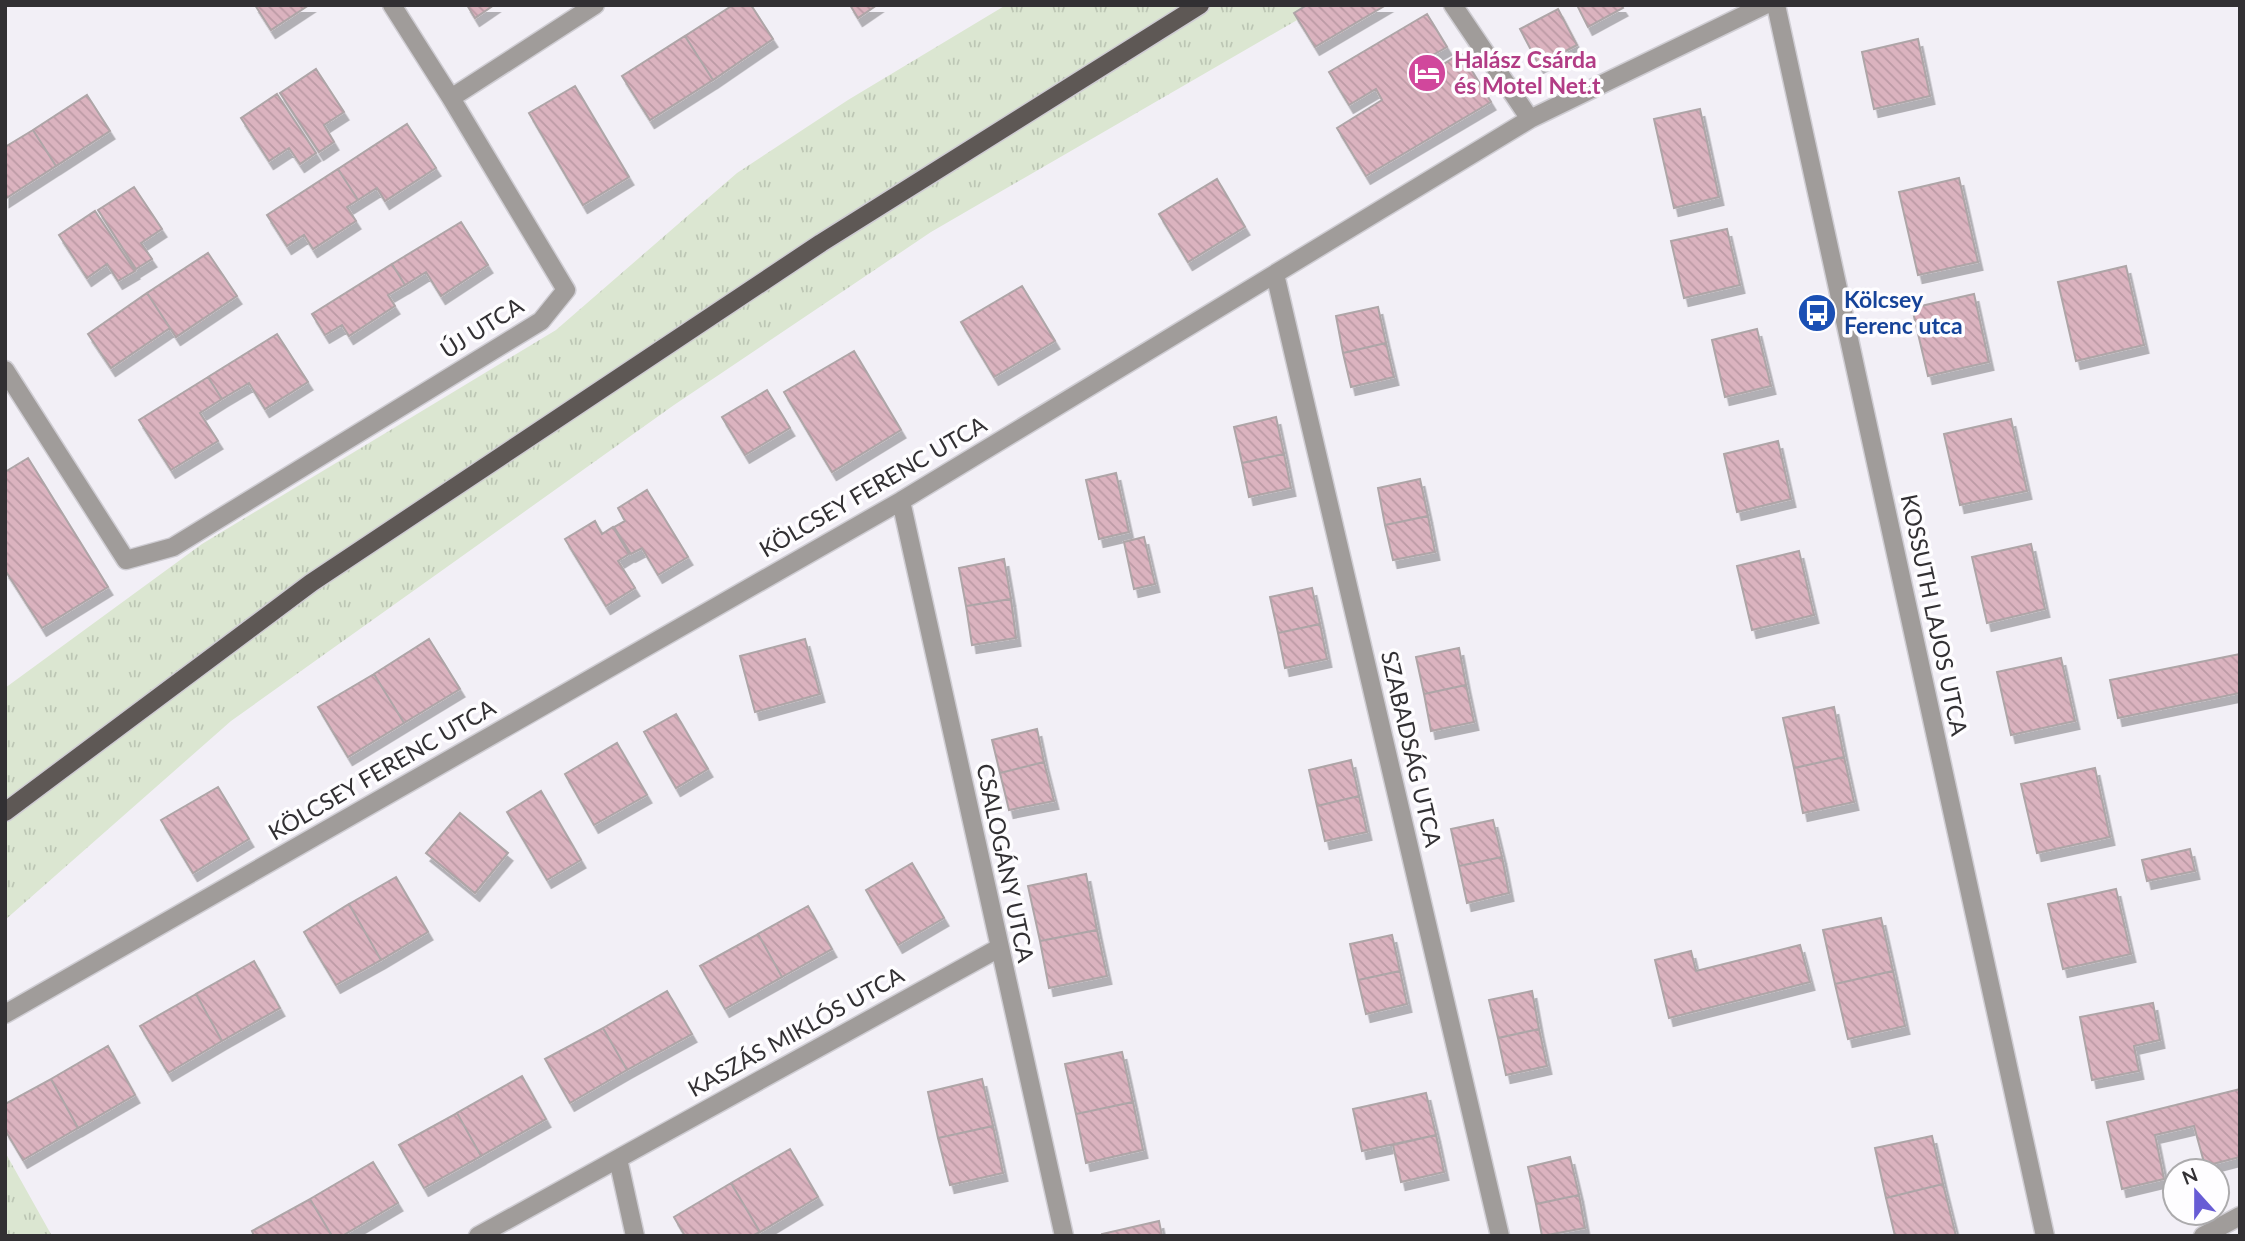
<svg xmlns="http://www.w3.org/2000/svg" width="2245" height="1241" viewBox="0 0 2245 1241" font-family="Lato,sans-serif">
<defs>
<pattern id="grass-tufts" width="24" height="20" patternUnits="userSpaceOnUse" patternTransform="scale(1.75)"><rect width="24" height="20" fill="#dbe6d1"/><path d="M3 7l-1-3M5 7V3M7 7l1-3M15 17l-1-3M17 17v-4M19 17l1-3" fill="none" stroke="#bcc6b4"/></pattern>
<pattern id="building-back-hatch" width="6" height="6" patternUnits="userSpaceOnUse" patternTransform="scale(1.75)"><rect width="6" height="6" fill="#dbb3bf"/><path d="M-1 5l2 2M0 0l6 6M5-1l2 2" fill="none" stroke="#bc9aa5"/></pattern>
<filter id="shadow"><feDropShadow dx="4.5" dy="8" stdDeviation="0" flood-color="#0004"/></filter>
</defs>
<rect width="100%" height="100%" fill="#f2eff6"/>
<path fill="url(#grass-tufts)" d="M1006,5H1323L931,232L674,405L231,721L5,920V688L202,544L556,330L737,173L848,100Z
M5,1152L52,1236H5Z"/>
<path fill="url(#building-back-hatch)" stroke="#aea5a7" stroke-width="2" filter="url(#shadow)" d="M255,5H309L271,30Z
M467,5H494L475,18Z
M733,5H751L773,39L713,80L685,36Z
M850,5H877L858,18Z
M1307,5H1386L1315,47L1294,13Z
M1577,5H1621L1623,8L1588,27Z
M1558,9L1577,45L1539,65L1520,29Z
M1427,14L1447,47L1424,60L1431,72L1461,53L1491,102L1366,176L1337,128L1382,100L1376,89L1349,105L1329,72Z
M685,36L713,80L650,120L622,76Z
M1918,39L1930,96L1874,109L1862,52Z
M316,69L344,112L324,125L334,142L319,152L280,93Z
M575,86L629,177L583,205L529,113Z
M277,94L316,153L300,164L289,148L269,161L241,118Z
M87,95L110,131L56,166L33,130Z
M1700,109L1719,197L1674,208L1654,119Z
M407,124L436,168L385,201L377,188L358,200L338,169Z
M33,130L56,166L5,199V147Z
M338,169L358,200L347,207L356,221L313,249L304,235L287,246L267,215Z
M1959,178L1978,262L1918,275L1899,192Z
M1217,179L1245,227L1188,262L1159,214Z
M134,187L162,229L141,243L152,259L136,269L98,210Z
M95,211L135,271L118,281L107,264L87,278L59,235Z
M461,222L488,265L441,296L426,272L405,285L392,264Z
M1727,229L1740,285L1684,298L1671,241Z
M208,253L237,296L176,337L147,293Z
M392,264L405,285L388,295L395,306L349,336L342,325L325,335L312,314Z
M2126,266L2144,345L2076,361L2058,282Z
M1022,286L1055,341L994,377L961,322Z
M147,293L170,328L111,368L88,334Z
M1974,294L1989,362L1928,376L1912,308Z
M1378,307L1386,343L1343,353L1336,316Z
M1757,329L1771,386L1725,397L1712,340Z
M277,334L308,382L265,409L249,383L222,399L208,377Z
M1386,343L1394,377L1351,387L1343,353Z
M854,351L901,430L832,472L784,392Z
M208,377L222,399L200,413L218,441L171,470L139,420Z
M767,390L790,428L745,455L722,417Z
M1276,417L1284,454L1242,463L1234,427Z
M2011,419L2027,491L1960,505L1944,434Z
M1778,441L1791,499L1737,512L1724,454Z
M1284,454L1291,488L1249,497L1242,463Z
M28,458L108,587L42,628L5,570V472Z
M1116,473L1129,532L1099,539L1086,480Z
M1420,479L1428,516L1385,525L1378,488Z
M647,490L688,557L658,575L642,548L631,554L614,527L625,521L618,508Z
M1428,516L1435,552L1393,560L1385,525Z
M595,521L602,534L613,527L629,554L618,561L635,588L606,606L565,539Z
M1144,537L1155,584L1134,589L1124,542Z
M2031,544L2045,609L1987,623L1972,557Z
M1799,551L1814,615L1752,630L1737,566Z
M1004,559L1011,599L966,606L959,568Z
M1312,588L1320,624L1278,633L1270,597Z
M1011,599L1016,638L972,645L966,606Z
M1320,624L1327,659L1285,668L1278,633Z
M429,639L460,689L404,723L374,674Z
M805,639L820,694L755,712L740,656Z
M1459,648L1466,685L1424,694L1416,657Z
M2240,654V693L2118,718L2110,680Z
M2061,658L2075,721L2011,735L1997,672Z
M374,674L404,723L348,757L318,707Z
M1466,685L1474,722L1431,731L1424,694Z
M1834,707L1844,757L1794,768L1783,718Z
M676,714L708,769L676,788L644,732Z
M1037,729L1044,762L1000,773L992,740Z
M617,743L647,795L594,825L565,774Z
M1844,757L1854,802L1803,813L1794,768Z
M1351,760L1359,796L1317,806L1309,770Z
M1044,762L1054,801L1009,810L1000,773Z
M2095,768L2110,837L2037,853L2021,784Z
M218,787L249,839L193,873L161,820Z
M541,791L581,860L547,880L507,812Z
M1359,796L1367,832L1325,841L1317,806Z
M460,813L508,853L475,893L426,853Z
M1493,820L1502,857L1459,866L1451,829Z
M2190,849L2195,871L2147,881L2142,860Z
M1502,857L1509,893L1467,903L1459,866Z
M912,863L944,918L898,945L866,890Z
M1086,874L1097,930L1040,941L1028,886Z
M396,877L428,932L381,960L349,904Z
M2116,889L2131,954L2063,969L2048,904Z
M349,904L381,960L336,985L304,932Z
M808,906L832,949L782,977L758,934Z
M1881,918L1893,971L1835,984L1823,930Z
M1097,930L1107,976L1049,988L1040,941Z
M758,934L782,977L725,1009L700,966Z
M1392,935L1400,971L1358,980L1350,944Z
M1800,945L1810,982L1669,1018L1655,960L1691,951L1696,971Z
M254,961L280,1008L222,1041L196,994Z
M1400,971L1407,1004L1366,1014L1358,980Z
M1893,971L1905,1026L1848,1039L1835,984Z
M667,991L692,1034L627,1070L603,1028Z
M1532,991L1539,1029L1498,1038L1489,1000Z
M196,994L222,1041L168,1073L140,1026Z
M2153,1003L2160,1040L2134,1046L2139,1071L2092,1080L2080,1017Z
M603,1028L627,1070L570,1103L545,1059Z
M1539,1029L1547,1066L1506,1075L1498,1038Z
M108,1046L135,1095L78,1128L51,1079Z
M1122,1052L1133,1102L1076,1114L1065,1064Z
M522,1076L546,1119L481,1156L457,1113Z
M51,1079L78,1128L23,1160L5,1130V1104Z
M982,1079L993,1126L938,1138L928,1092Z
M2240,1089V1157L2205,1166L2194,1126L2155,1135L2164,1179L2122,1189L2107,1122Z
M1426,1093L1436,1135L1362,1151L1353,1109Z
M1133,1102L1143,1150L1086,1163L1076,1114Z
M457,1113L481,1156L424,1188L399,1145Z
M993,1126L1003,1173L950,1185L938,1138Z
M1436,1135L1444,1172L1401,1182L1393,1145Z
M1932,1136L1943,1184L1886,1198L1875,1148Z
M790,1149L818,1197L760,1232L731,1183Z
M1570,1157L1579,1195L1536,1204L1528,1167Z
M373,1162L398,1203L342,1236H332L310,1199Z
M731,1183L760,1232L752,1236H685L674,1217Z
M1943,1184L1956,1236H1895L1886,1198Z
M1579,1195L1585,1228L1542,1236L1536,1204Z
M310,1199L332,1236H254L252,1231Z
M1159,1221L1162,1236H1102V1234Z"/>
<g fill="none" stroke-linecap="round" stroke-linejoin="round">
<g stroke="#cfcdd3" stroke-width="21">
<path id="minor" d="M1453,5L1530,119
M1776,5L2045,1236
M451,98L595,5
M1275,274L1500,1236
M5,370L126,560L173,547L541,321L566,290L451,98L392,5
M901,501L1064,1236
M5,1014L901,501L1530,119L1765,5
M618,1159L635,1236
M478,1236L999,948
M2203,1236L2240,1216"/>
</g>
<g stroke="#cfcdd3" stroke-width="21">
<path id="major" d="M5,812L311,583L821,243L1200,5"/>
</g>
<use href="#minor" stroke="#a09c9a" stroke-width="18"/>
<use href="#major" stroke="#5e5855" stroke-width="18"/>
</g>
<defs>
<g id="hotel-disc" transform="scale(2.0125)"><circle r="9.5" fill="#d1479c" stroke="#fefdff"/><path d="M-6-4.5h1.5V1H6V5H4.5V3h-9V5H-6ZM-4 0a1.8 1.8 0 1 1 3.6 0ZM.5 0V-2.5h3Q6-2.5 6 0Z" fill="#fff"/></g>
<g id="bus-disc" transform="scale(2.0125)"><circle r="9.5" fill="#1a4fb4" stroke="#fefdff"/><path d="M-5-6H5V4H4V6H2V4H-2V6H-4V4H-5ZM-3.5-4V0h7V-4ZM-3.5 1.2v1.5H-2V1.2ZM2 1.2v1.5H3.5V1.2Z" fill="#fff"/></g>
</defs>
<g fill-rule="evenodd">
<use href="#hotel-disc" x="1427" y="73"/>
<use href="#bus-disc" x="1817" y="313"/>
</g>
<g text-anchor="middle" stroke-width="7" stroke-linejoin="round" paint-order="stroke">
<g font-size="23" font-weight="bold" fill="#b23c85" stroke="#fefdff" text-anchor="start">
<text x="1454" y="68">Halász Csárda<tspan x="1454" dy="26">és Motel Net.t</tspan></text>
</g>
<g font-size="23" font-weight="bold" fill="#164399" stroke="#fefdff" text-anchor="start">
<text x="1844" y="308">Kölcsey<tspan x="1844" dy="26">Ferenc utca</tspan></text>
</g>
<g font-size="23" fill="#323033" stroke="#fefdff">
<text transform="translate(482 328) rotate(-32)" y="8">ÚJ UTCA</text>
<text transform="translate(873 487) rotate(-30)" y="8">KÖLCSEY FERENC UTCA</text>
<text transform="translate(1934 615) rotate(78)" y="8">KOSSUTH LAJOS UTCA</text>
<text transform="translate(1411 749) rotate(77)" y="8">SZABADSÁG UTCA</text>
<text transform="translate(382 770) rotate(-30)" y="8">KÖLCSEY FERENC UTCA</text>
<text transform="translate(1005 863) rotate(78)" y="8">CSALOGÁNY UTCA</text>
<text transform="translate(796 1032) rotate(-29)" y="8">KASZÁS MIKLÓS UTCA</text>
</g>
</g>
<rect width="2245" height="1241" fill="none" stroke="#323033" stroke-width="14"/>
<g transform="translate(2196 1192) rotate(339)"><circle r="33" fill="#fefdff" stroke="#acabad" stroke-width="2"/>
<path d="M0-5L12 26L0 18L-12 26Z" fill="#675cd5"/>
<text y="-10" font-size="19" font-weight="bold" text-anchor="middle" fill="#323033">N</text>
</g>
</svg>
